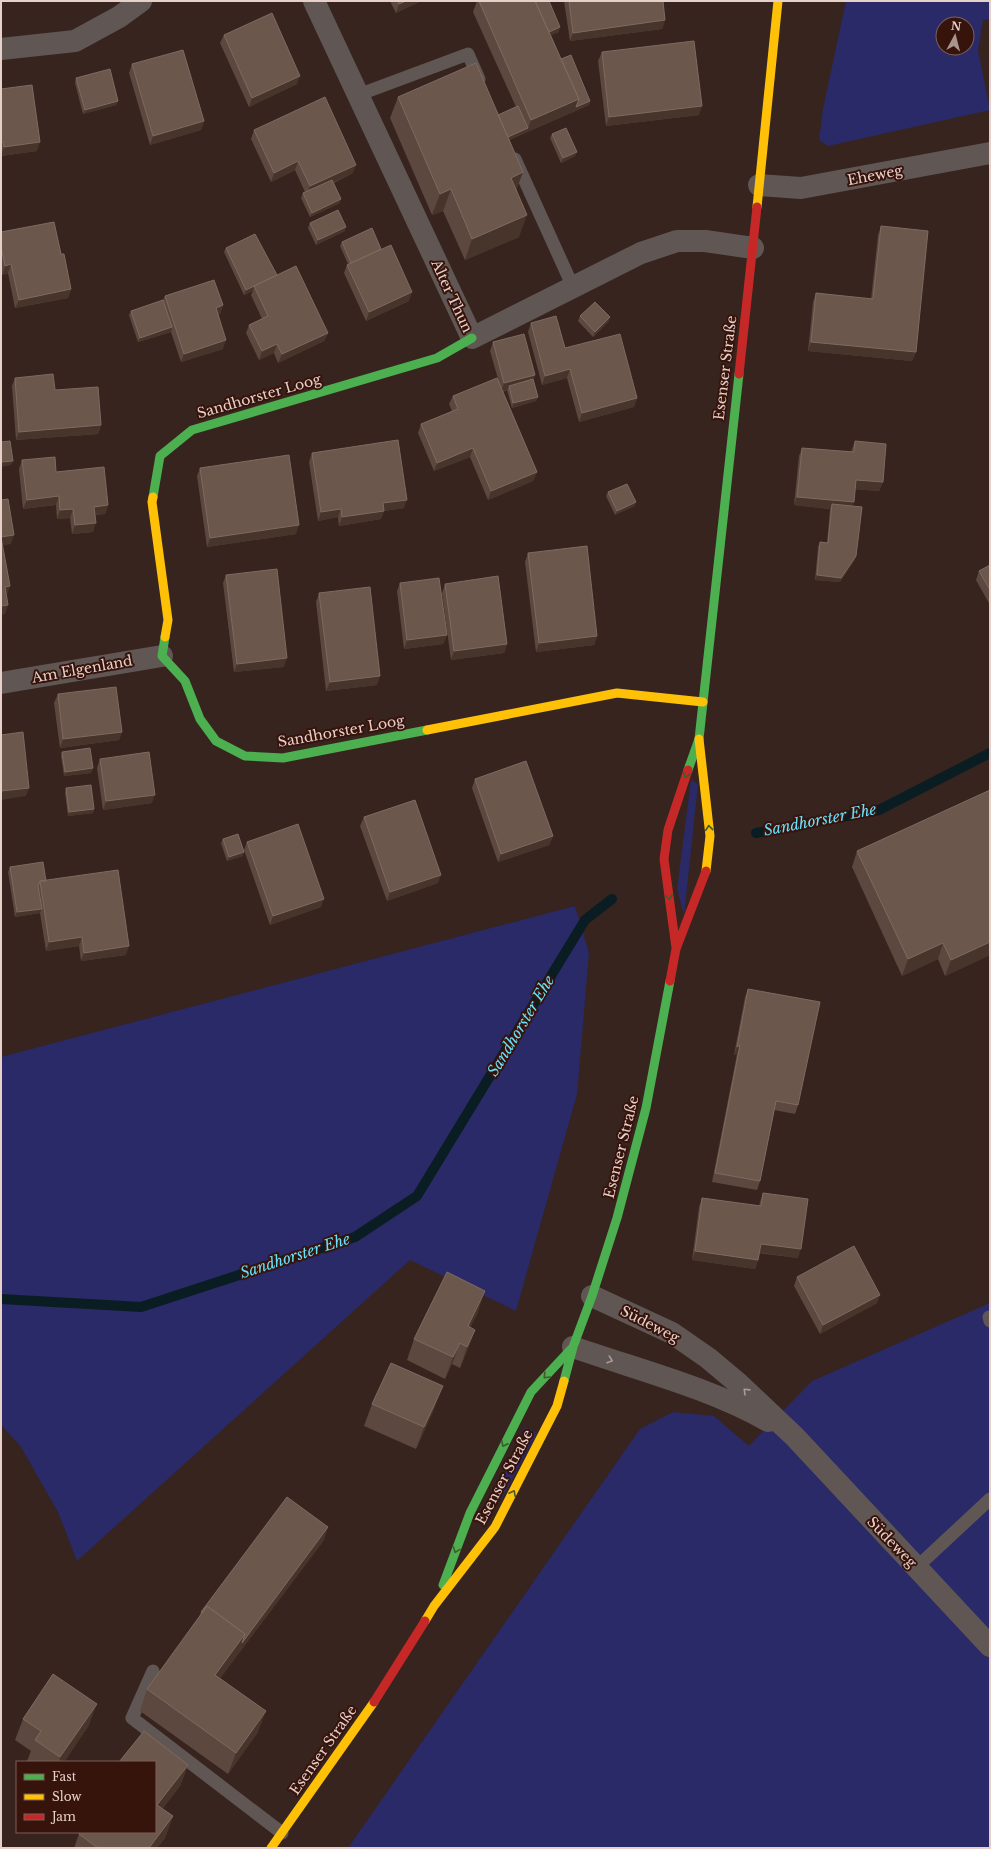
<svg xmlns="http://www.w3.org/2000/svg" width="991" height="1849" viewBox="0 0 991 1849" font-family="'Libre Baskerville',serif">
<rect width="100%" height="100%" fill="#37241f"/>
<path fill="#292a67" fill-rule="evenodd" d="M846,1H990V19L983,20L978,50L990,110L828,146L819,140L823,109ZM943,24H967V48H943Z
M691,780L698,784L684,915L677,889Z
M575,906L589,953L577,1094L516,1311L410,1260L77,1561L58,1512L21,1447L1,1425V1057Z
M990,1303V1848H348L640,1429L673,1412L714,1416L749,1446L812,1381Z
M525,1427L537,1433L501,1500L496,1499L495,1494Z"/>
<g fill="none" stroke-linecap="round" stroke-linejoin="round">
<path stroke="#0a1d22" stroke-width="10" d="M756,833L879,810L990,753
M1,1299L141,1307L355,1237L417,1196L585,920L612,899"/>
<path stroke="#605755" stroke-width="13" d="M358,95L468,54L479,79
M515,159L573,287
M989,1317L990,1321
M917,1567L990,1499
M153,1671L132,1718L282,1833"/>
<path stroke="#605755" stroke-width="22" d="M314,1L472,338L641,253L677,241H705L753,248
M1,49L75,41L119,17L141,1
M759,185L801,188L990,153
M1,683L162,656
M592,1296L672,1333L708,1358L739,1384L795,1437L990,1646
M573,1347C638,1370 708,1387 768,1421"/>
<path stroke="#4caf50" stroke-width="9" d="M153,497L160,456L192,430L437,358L472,338
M165,637L162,656L185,681L200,719L216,741L245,756L283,758L427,730
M688,770L699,739L739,374
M564,1381L573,1347L592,1296L617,1218L646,1108L670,981
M443,1585L470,1513L531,1392L571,1349"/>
<path stroke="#ffc107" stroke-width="9" d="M757,207L778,1
M153,497L152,502L168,620L165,637
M427,730L617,693L703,702
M699,739L710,836L706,871
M425,1621L434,1606L495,1527L557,1406L564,1381
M271,1848L374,1702"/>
<path stroke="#c62828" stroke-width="9" d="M739,374L757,207
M676,948L664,859L668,830L688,770
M670,981L676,949L706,871
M374,1702L425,1621"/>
</g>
<path fill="#5c483e" d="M390,1H421L396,13Z
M477,1H549L559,32L551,35L561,59L590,101L589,105L509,140L517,191L519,237L465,260L443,211L432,215L390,118L398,97L498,115L516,107L473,12Z
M564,1H663L665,20L662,29L570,41Z
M224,35L297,84L249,107L220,43Z
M602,52L699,115L606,126L598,61Z
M132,64L204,121L201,130L150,145L129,73Z
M76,78L118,101L116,105L83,114L75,83Z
M1,89L37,151L1,156Z
M254,130L353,173L334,183L340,203L310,217L301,198L303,193L305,192L295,170L271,182L251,139Z
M552,134L575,156L561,163L550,138Z
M310,223L345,231L316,245L308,228Z
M881,226L916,352L912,361L808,351L813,302L816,293L871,299L878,235Z
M1,232L61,254L71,289L68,298L15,308L8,273L2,275L1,271Z
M342,242L381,249L409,301L366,321L344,273L347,265L348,264L340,246Z
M226,248L277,275L328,333L324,341L278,363L274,353L259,360L246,333L249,325L262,319L251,295L253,291L244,295L224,252Z
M165,296L223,305L220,314L218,315L223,349L181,362L171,332L138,342L129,315L131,311L163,300Z
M580,316L609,321L593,337L578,321Z
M531,323L565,348L637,398L634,407L579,422L567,378L542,385L528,332Z
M493,342L535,375L533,379L538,397L536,401L512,408L507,390L503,392L537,472L533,481L488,500L470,457L434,471L418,433L421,424L452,411L449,404L453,396L498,379L490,351Z
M15,378L101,425L98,434L16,440L12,386Z
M855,441L883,482L879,491L855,489L852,506L856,556L854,561L840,582L815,580L818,547L820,542L827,543L830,509L794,505L799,456L802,448L851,452L852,449Z
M312,453L404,508L384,511L381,519L339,526L338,517L318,521L309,462Z
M22,460L56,472L108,505L105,514L95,515L93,532L72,534L70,518L57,519L56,505L23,509L19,469Z
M200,468L296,534L207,547L197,476Z
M608,492L636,502L634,506L615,515L606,496Z
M528,553L597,636L594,645L536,652L525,562Z
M990,565V605L976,580L979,571Z
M226,575L284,667L234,672L223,583Z
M400,583L447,635L443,644L404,649L397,591Z
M445,584L507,644L504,653L451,660L442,593Z
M319,593L377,685L326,691L316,602Z
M58,694L122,732L119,740L60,748L54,703Z
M62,752L93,768L91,773L64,776L61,756Z
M100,759L152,803L103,810L97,768Z
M475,779L553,836L549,845L498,862L472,788Z
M66,788L94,809L93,813L68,816L65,793Z
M364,817L438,883L387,901L360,826Z
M223,839L243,856L227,861L221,843Z
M247,842L321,907L270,925L244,850Z
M857,851L990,955L945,976L938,959L902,976L852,867Z
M10,867L46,881L126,955L81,961L79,946L46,951L40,913L15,917L8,872Z
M748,989L798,1105L795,1114L774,1110L760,1181L757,1190L712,1182L737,1054L734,1055L745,997Z
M763,1193L798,1258L759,1253L758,1260L755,1269L692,1260L699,1207L702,1198L759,1206L760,1202Z
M797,1277L877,1303L820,1334L794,1286Z
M478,1312L470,1327L475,1330L467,1351L460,1368L452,1364L445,1379L407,1360L414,1339Z
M372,1404L435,1407L416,1449L364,1426Z
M324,1540L220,1678L258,1732L228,1774L140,1711L147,1689L199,1618L201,1612Z
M23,1719L89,1725L64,1762H28L27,1761L31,1751L15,1740Z
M155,1762L188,1765L180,1786L162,1809L173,1816L165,1838L157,1848H74L79,1834Z"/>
<path fill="#47342b" d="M406,1H421L396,13L399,4Z
M665,20L662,29L570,41L573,33Z
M560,27L559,32L546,37L548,33Z
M300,76L297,84L249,107L252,98Z
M579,99L590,101L589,105L495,146L496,141L528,128L531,120Z
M118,101L116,105L83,114L85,110Z
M702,106L699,115L606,126L609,117Z
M204,121L201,130L150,145L153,136Z
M1,142H3L1,148Z
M40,142L37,151L1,156L4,147Z
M577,152L575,156L561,163L563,158Z
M298,161L295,170L271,182L274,173Z
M356,165L353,173L307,195L310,186Z
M523,172L515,194L511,178Z
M451,189L443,211L432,215L440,194Z
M341,199L340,203L310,217L312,213Z
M527,215L519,237L465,260L472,239Z
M346,227L345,231L316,245L318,240Z
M11,264L8,273L2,275L5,266Z
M277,275L254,286L253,291L244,295L246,290Z
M71,289L68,298L15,308L19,300Z
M412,292L409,301L366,321L369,312Z
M223,305L220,314L212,316L216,308Z
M610,317L609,321L593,337L595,332Z
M172,327L171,332L138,342L140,338Z
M328,333L324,341L278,363L282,354Z
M226,340L223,349L181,362L184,354Z
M811,342L916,352L912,361L808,351Z
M277,344L274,353L259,360L262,351Z
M570,369L567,378L542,385L545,376Z
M535,375L531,384L509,386L507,390L501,392L504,383Z
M538,397L536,401L512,408L513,403Z
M637,398L634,407L579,422L582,413Z
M101,425L98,434L16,440L19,432Z
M473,448L470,457L434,471L437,463Z
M13,461L11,465L1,467V462Z
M537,472L533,481L488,500L491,491Z
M856,480L883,482L879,491L853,489Z
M59,496L56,505L23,509L27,500Z
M797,497L854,502L851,510L832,504L830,509L794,505Z
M407,500L404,508L384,511L381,519L339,526L342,517L383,503Z
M636,502L634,506L615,515L617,511Z
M108,505L105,514L91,515L94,507Z
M73,509L70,518L57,519L60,510Z
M341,509L338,517L318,521L321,512Z
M96,523L93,532L72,534L75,525Z
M299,525L296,534L207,547L210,538Z
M14,535L11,544L1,546V537Z
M856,556L854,561L840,582L815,580L817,575Z
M10,586L7,595L5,587Z
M8,605L5,614L1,615V606Z
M447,635L443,644L404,649L407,640Z
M597,636L594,645L536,652L539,643Z
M507,644L504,653L451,660L454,651Z
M287,658L284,667L234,672L237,664Z
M380,676L377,685L326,691L330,682Z
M122,732L119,740L60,748L63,739Z
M93,768L91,773L64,776L65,772Z
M29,788L26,796L1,800V791Z
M155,795L152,803L103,810L106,801Z
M94,809L93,813L68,816L69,812Z
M553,836L549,845L498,862L501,854Z
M244,852L243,856L227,861L229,857Z
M441,875L438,883L387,901L390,892Z
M324,899L321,907L270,925L273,916Z
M42,909L40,913L15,917L17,912Z
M82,937L79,946L46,951L49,942Z
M990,942V955L945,976L951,960Z
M943,943L938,959L902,976L908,959Z
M129,946L126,955L81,961L84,953Z
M740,1045L737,1054L734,1055L737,1047Z
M761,1244L801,1249L798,1258L757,1252Z
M695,1251L758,1260L755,1269L692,1260Z
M485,1291L478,1312L462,1344L468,1326Z
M880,1295L877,1303L820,1334L823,1325Z
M475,1330L467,1351L460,1368L467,1347Z
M460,1343L452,1364L445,1379L453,1357Z
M443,1386L435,1407L416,1449L424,1427Z
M328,1527L324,1540L207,1696L215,1675L245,1634Z
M97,1704L89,1725L64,1762H59L60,1757Z
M266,1711L258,1732L228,1774L236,1753Z
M188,1765L180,1786L155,1819L157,1805Z
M173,1816L165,1838L157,1848H149Z"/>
<path fill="#6c574d" stroke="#7f6a60" d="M398,1H406L399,4Z
M479,1H535L579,99L531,120Z
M535,1H549L560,27L549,32Z
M569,1H663L665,20L573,33Z
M272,13L300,76L252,98L224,35Z
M694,41L702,106L609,117L602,52Z
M183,50L204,121L153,136L132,64Z
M571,55L590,101L576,107L579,99L561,59Z
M476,63L523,172L511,178L527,215L472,239L451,189L440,194L398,97Z
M110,69L118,101L85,110L76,78Z
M32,85L40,142L4,147L3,142H1V89Z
M325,97L356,165L310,186L298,161L274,173L254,130Z
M518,106L528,128L508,137L498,115Z
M566,128L577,152L563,158L552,134Z
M332,180L341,199L312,213L303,193Z
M338,210L346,227L318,240L310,223Z
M54,222L61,254H64L71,289L19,300L11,264L5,266L1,246V232Z
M881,226L928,231L916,352L811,342L816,293L873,299Z
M372,228L381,249L351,263L342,242Z
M255,234L277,275L246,290L226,248Z
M391,245L412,292L369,312L347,265Z
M296,266L328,333L282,354L277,344L262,351L249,325L268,316L254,286Z
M214,280L223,305L216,308L226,340L184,354L165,296Z
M163,300L172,327L140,338L131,311Z
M595,302L610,317L595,332L580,316Z
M556,316L565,348L620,334L637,398L582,413L570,369L545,376L531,323Z
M524,334L535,375L504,383L493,342Z
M53,374L55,390L98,387L101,425L19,432L15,378Z
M497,378L537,472L491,491L473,448L437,463L421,424L458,409L453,396Z
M533,379L538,397L513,403L509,386Z
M398,440L407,500L383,503L384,511L342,517L341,509L321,512L312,453Z
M10,441L13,461L1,462V442Z
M855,441L886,444L883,482L856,480L854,502L797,497L802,448L854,452Z
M289,455L299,525L210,538L200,468Z
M55,457L56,472L104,467L108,505L94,507L96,523L75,525L73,509L60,510L59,496L27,500L22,460Z
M627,484L636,502L617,511L608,492Z
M8,499L14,535L1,537L10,586L5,587L8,605L1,606V500Z
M832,504L862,507L856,556L841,578L817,575L820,542L828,543Z
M587,546L597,636L539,643L528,553Z
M990,565V590L979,571Z
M277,569L287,658L237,664L226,575Z
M498,576L507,644L454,651L445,584Z
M439,578L447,635L407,640L400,583Z
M370,587L380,676L330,682L319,593Z
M116,687L122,732L63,739L58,694Z
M23,732L29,788L1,791V735Z
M90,748L93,768L65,772L62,752Z
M149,752L155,795L106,801L100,759Z
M526,761L553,836L501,854L475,779Z
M91,785L94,809L69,812L66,788Z
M990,790V942L951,960L943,943L908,959L857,851Z
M415,800L441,875L390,892L364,817Z
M298,824L324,899L273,916L247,842Z
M238,834L244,852L229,857L223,839Z
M43,862L46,881H40L38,886L42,909L17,912L10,867Z
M118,870L129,946L84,953L82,937L49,942L40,881Z
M748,989L820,1002L798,1105L776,1101L760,1181L715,1173L740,1045L737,1047Z
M763,1193L808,1199L801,1249L761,1244L758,1260L695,1251L702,1198L761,1206Z
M854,1246L880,1295L823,1325L797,1277Z
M447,1272L485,1291L468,1326L475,1330L467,1347L460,1343L453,1357L414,1339Z
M391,1363L443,1386L424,1427L372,1404Z
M287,1497L328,1527L242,1643L245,1634L207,1606L202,1613L201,1612Z
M207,1606L245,1634L215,1675L266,1711L236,1753L147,1689Z
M53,1674L97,1704L60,1757L35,1740L41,1731L23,1719Z
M144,1731L188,1765L157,1805L173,1816L149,1848H98L79,1834L80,1832H155V1762H119Z"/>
<defs><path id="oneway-chevron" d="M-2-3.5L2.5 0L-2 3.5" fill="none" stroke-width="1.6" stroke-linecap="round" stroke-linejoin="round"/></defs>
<g stroke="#405a2b">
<use href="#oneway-chevron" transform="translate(686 775) rotate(109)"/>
<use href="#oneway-chevron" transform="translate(709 828) rotate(-96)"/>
<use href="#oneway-chevron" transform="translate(669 897) rotate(82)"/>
<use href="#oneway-chevron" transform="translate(546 1376) rotate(133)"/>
<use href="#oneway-chevron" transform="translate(504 1444) rotate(117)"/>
<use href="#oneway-chevron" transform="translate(513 1493) rotate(-63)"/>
<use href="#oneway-chevron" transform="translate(456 1550) rotate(111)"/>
</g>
<g stroke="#ab9a95">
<use href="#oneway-chevron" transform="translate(610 1360) rotate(19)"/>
<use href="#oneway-chevron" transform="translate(746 1391) rotate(-136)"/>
</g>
<g text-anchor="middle" stroke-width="4" stroke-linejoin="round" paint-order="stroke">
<g font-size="14" fill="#e8d0ca" stroke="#36140c">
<text transform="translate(875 175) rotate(-11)" y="5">Eheweg</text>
<text transform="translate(452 296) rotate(65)" y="5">Alter Thun</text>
<text transform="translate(725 368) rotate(-83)" y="5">Esenser Straße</text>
<text transform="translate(259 396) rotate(-16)" y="5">Sandhorster Loog</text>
<text transform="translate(82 669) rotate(-10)" y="5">Am Elgenland</text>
<text transform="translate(341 731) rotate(-10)" y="5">Sandhorster Loog</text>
<text transform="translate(621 1147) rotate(-76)" y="5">Esenser Straße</text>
<text transform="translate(650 1324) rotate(27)" y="5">Südeweg</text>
<text transform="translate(504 1477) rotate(-62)" y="5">Esenser Straße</text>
<text transform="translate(892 1542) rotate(46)" y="5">Südeweg</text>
<text transform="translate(323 1750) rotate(-55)" y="5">Esenser Straße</text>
</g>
<g font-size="15" font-style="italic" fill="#6ae0fb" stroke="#36140c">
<text transform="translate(820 820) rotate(-11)" y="5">Sandhorster Ehe</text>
<text transform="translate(521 1026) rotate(-59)" y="5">Sandhorster Ehe</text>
<text transform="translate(295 1256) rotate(-18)" y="5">Sandhorster Ehe</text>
</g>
</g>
<rect width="991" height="1849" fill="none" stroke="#e8d0ca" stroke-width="4"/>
<rect x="16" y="1761" width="140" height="72" fill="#36140c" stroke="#7d5f58"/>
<rect x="24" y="1774" width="20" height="6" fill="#4caf50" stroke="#7d5f58"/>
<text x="52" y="1781" font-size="12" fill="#e8d0ca">Fast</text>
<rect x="24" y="1794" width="20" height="6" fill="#ffc107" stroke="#7d5f58"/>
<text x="52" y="1801" font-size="12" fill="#e8d0ca">Slow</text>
<rect x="24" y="1814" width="20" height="6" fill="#c62828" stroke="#7d5f58"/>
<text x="52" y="1821" font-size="12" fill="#e8d0ca">Jam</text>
<g transform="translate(955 36) rotate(7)"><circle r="19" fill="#36140c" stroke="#7d5f58"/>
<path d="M0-3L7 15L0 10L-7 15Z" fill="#aa948e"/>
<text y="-6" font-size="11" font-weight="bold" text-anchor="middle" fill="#e8d0ca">N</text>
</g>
</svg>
